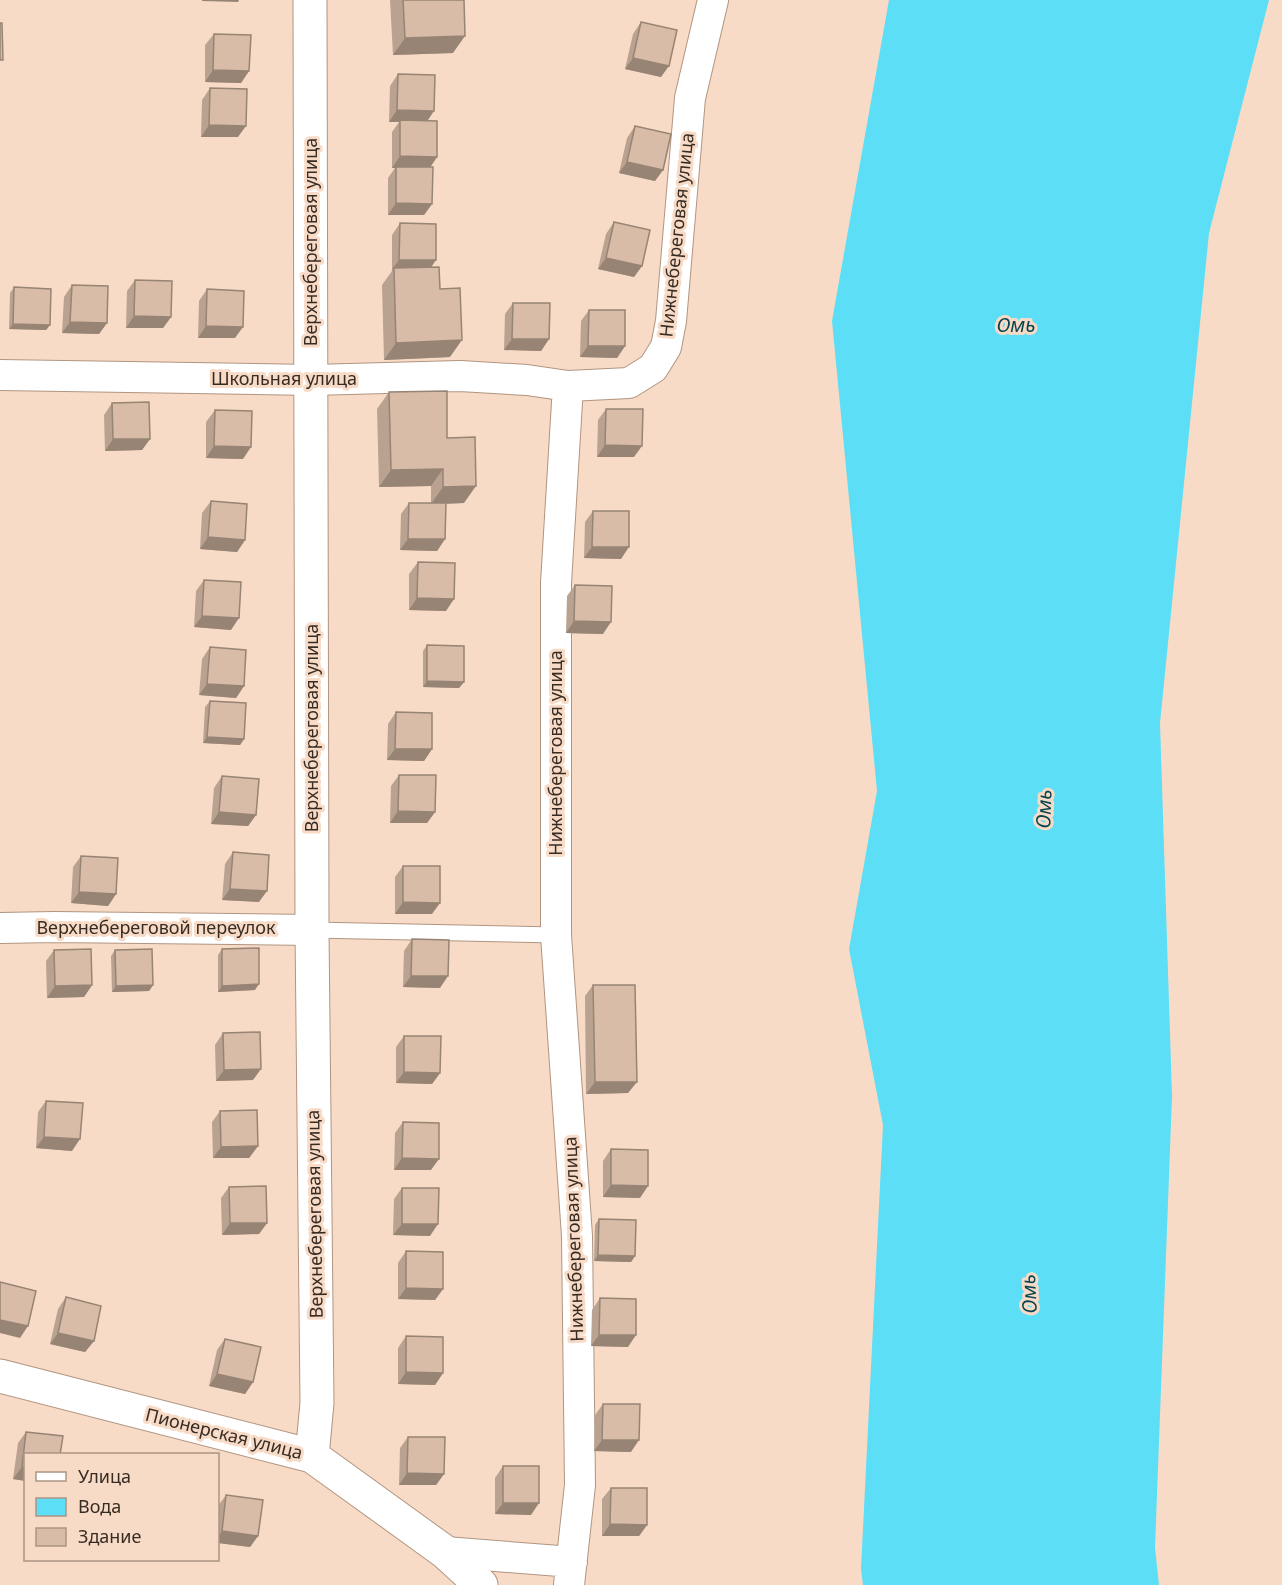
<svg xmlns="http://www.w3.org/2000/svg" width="1282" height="1585" viewBox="0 0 1282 1585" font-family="'Noto Sans',sans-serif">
<rect width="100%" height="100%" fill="#f8dbc6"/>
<path fill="#5cdef6" d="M889,0H1269L1209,233L1160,723L1172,1096L1155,1548L1159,1585H863L861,1569L883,1125L849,949L877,791L832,321Z"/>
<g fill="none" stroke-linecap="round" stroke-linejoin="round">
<g stroke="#b09581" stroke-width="17">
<path id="service" d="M312,930L556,935"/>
</g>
<g stroke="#b09581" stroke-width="32">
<path id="minor" d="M0,375L312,380L460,376L527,380L568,386
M0,928L54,927L312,930
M445,1552L572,1562
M569,1585L580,1485L577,1236L556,935V583L568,386L629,383L653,368L666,347L671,321L690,98L713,0"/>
</g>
<g stroke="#b09581" stroke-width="35">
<path id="tertiary" d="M310,0L312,930L317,1403L312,1456
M0,1376L312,1456L445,1552L481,1585"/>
</g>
<use href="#service" stroke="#fff" stroke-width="15"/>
<use href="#minor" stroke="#fff" stroke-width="30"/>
<use href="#tertiary" stroke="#fff" stroke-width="33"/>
</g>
<path fill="#baa290" d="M390,0H464L453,53L393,55Z
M641,22L661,77L625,69L633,34Z
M214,34L249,71L241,83L205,82V45Z
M398,74L428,121L437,157L430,167L432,204L424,215H388V178L395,168H392V132L399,122H389L390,86Z
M210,88L238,137H201L202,100Z
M635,126L663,170L655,181L619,173L627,138Z
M614,222L642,266L634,277L598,269L606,234Z
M400,223L431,267L440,289L450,357L384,360L382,285L392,271V235Z
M135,280L171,317L163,328H126L127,291Z
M72,285L107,323L99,334L62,333L64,297Z
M14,287L50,325L46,330L9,329L10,293Z
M207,289L235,338H198L199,301Z
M513,303L549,339L541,351L504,350L505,314Z
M589,310L625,346L617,358L580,357L581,321Z
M389,392L447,438L464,503L446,504L445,539L437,551L400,550L401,514L409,503H431V486L379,487L377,409Z
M112,403L150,439L142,450L105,451L104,415Z
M606,409L634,457H597L598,420Z
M215,410L243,459L206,458V422Z
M211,501L245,540L237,552L200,549L202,513Z
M593,511L621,559L584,558L585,522Z
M418,562L446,611L409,610V574Z
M204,580L231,630L194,627L196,591Z
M575,585L603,634L566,633L567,596Z
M427,645L464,682L459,688L423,687V651Z
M210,647L244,686L236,698L199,695L202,659Z
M210,701L244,739L240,745L203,743L205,707Z
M396,712L432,749L424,761L387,760L388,724Z
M399,775L435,812L427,823H390L391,786Z
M222,776L256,815L248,826L211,824L214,788Z
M233,852L259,902L222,900L225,864Z
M81,856L116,894L108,906L71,903L73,867Z
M403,866L432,914H395V877Z
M412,939L440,988L403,987L404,951Z
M222,949L255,990L218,992V955Z
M54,950L92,985L84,997L47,998L46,961Z
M115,950L153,985L149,991L112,992L111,956Z
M593,985L628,1093L586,1094L585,996Z
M223,1033L253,1080L216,1081L215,1045Z
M404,1036L440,1073L432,1084L396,1083V1047Z
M46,1101L72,1151L36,1148L38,1112Z
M220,1111L258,1146L249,1158H213L212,1122Z
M403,1122L431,1170H394L395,1133Z
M611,1149L640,1198L603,1197V1161Z
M229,1187L267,1223L259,1234L222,1235L221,1198Z
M402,1188L430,1236L393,1235L394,1199Z
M599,1219L635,1256L631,1262L594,1261L595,1225Z
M406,1251L443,1289L435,1300L398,1299V1263Z
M66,1297L94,1341L85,1352L50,1344L58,1309Z
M600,1298L628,1347L591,1346L592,1310Z
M406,1336L443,1373L435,1385L398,1384V1348Z
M225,1339L253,1382L245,1394L209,1386L217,1350Z
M603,1404L631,1452L594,1451L595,1415Z
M26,1432V1481L13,1479L18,1443Z
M408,1437L444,1474L436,1485H399L400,1448Z
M503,1466L531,1515L495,1514V1478Z
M611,1488L647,1525L639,1536H602V1499Z
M226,1495L258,1536L250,1547L218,1543V1506Z"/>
<path fill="#978475" d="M202,0H239L238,2L202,1Z
M465,36L453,53L393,55L405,38Z
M633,58L669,66L661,77L625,69Z
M213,70L249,71L241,83L205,82Z
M397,110L434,111L426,123L400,120L399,122H389Z
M209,125L246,126L238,137H201Z
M400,156L437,157L429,169L392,168Z
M627,162L663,170L655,181L619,173Z
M396,203L432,204L424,215H388Z
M606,258L642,266L634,277L598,269Z
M399,260H436L428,272L394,268L391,271Z
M134,316L171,317L163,328H126Z
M70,322L107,323L99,334L62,333Z
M13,324L50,325L46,330L9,329Z
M206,326L243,327L235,338H198Z
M512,339H549L541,351L504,350Z
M462,340L450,357L384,360L396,343Z
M588,346H625L617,358L580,357Z
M113,439H150L142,450L105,451Z
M605,445L642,446L634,457H597Z
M214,446L251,447L243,459L206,458Z
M443,469L431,486L379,487L391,470Z
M476,486L464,503L431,504L443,487Z
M208,537L245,540L237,552L200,549Z
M408,539H445L437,551L400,550Z
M592,547H629L621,559L584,558Z
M417,598L454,599L446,611L409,610Z
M202,616L239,618L231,630L194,627Z
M574,621L611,622L603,634L566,633Z
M427,681L464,682L459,688L423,687Z
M207,684L244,686L236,698L199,695Z
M207,737L244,739L240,745L203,743Z
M395,749H432L424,761L387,760Z
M398,811L435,812L427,823H390Z
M219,812L256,815L248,826L211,824Z
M230,889L267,891L259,902L222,900Z
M79,892L116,894L108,906L71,903Z
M403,902L440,903L432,914H395Z
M411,976H448L440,988L403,987Z
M259,984L255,990L218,992L222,986Z
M92,985L84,997L47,998L55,986Z
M153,985L149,991L112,992L116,986Z
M261,1069L253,1080L216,1081L224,1070Z
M404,1072L440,1073L432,1084L396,1083Z
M595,1082H637L628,1093L586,1094Z
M44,1137L80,1139L72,1151L36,1148Z
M258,1146L249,1158H213L221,1147Z
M402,1158L439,1159L431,1170H394Z
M611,1185L648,1186L640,1198L603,1197Z
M230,1223H267L259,1234L222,1235Z
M402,1224H438L430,1236L393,1235Z
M598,1255L635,1256L631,1262L594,1261Z
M406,1288L443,1289L435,1300L398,1299Z
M0,1320L28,1326L20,1338L0,1333Z
M58,1333L94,1341L85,1352L50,1344Z
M599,1335H636L628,1347L591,1346Z
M406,1372L443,1373L435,1385L398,1384Z
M217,1374L253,1382L245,1394L209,1386Z
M602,1440H639L631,1452L594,1451Z
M22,1467L26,1468V1481L13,1479Z
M407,1473L444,1474L436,1485H399Z
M503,1503H539L531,1515L495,1514Z
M610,1524L647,1525L639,1536H602Z
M222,1531L258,1536L250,1547L218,1543V1537Z"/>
<path fill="#d8bca7" stroke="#978475" stroke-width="1.5" d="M403,0H464L465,36L405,38Z
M641,22L677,30L669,66L633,58Z
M0,23H2L3,60H0Z
M214,34L251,35L249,71L213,70Z
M398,74L435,75L434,111L397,110Z
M210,88L247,89L246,126L209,125Z
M400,120L437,121V157L400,156Z
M635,126L671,134L663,170L627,162Z
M396,167H433L432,204L396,203Z
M614,222L650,230L642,266L606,258Z
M400,223L436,224V260H399Z
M439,267L440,289L460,288L462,340L396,343L394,268Z
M135,280L172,281L171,317L134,316Z
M72,285L108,286L107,323L70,322Z
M14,287L51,289L50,325L13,324Z
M207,289L244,291L243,327L206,326Z
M513,303H550L549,339H512Z
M589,310H625V346H588Z
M447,391V438L475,437L476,486L443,487V469L391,470L389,392Z
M149,402L150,439H113L112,403Z
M606,409H643L642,446L605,445Z
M215,410L252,411L251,447L214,446Z
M211,501L247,504L245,540L208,537Z
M409,503H446L445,539H408Z
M593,511H629V547H592Z
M418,562L455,563L454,599L417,598Z
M204,580L241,582L239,618L202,616Z
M575,585L612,586L611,622L574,621Z
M427,645L464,646V682L427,681Z
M210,647L246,650L244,686L207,684Z
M210,701L246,703L244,739L207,737Z
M396,712L432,713V749H395Z
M399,775H436L435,812L398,811Z
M222,776L259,779L256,815L219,812Z
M233,852L269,855L267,891L230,889Z
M81,856L118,858L116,894L79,892Z
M403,866H440V903L403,902Z
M412,939L449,940L448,976H411Z
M259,948V984L222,986V949Z
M91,949L92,985L55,986L54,950Z
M152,949L153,985L116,986L115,950Z
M593,985H635L637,1082H595Z
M260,1032L261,1069L224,1070L223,1033Z
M404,1036H441L440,1073L404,1072Z
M46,1101L83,1103L80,1139L44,1137Z
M257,1110L258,1146L221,1147L220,1111Z
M403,1122L439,1123V1159L402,1158Z
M611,1149L648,1150V1186L611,1185Z
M266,1186L267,1223H230L229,1187Z
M402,1188H439L438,1224H402Z
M599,1219L636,1220L635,1256L598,1255Z
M406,1251L443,1252V1289L406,1288Z
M0,1282L36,1291L28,1326L0,1320Z
M66,1297L101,1306L94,1341L58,1333Z
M600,1298L636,1299V1335H599Z
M406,1336L443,1337V1373L406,1372Z
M225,1339L261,1347L253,1382L217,1374Z
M603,1404H640L639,1440H602Z
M26,1432L63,1436L60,1455H26V1468L22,1467Z
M408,1437H445L444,1474L407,1473Z
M503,1466H539V1503H503Z
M611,1488H647V1525L610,1524Z
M226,1495L263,1500L258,1536L222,1531Z"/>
<g text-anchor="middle" stroke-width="6" stroke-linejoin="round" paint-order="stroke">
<g font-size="18" fill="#372c24" stroke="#f8dbc6">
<text transform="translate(677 235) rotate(-84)" y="6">Нижнебереговая улица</text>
<text transform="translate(311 242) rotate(-90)" y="6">Верхнебереговая улица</text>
<text x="284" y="385">Школьная улица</text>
<text transform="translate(312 728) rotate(-90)" y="6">Верхнебереговая улица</text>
<text transform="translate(556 753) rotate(-90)" y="6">Нижнебереговая улица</text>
<text x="156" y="934">Верхнебереговой переулок</text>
<text transform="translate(315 1214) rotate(-91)" y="6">Верхнебереговая улица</text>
<text transform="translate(574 1239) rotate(-92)" y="6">Нижнебереговая улица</text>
<text transform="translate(224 1434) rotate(14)" y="6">Пионерская улица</text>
</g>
<g font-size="20" font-style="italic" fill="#08454f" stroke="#f8dbc6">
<text x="1016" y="332">Омь</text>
<text transform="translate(1044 809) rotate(-88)" y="7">Омь</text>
<text transform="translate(1029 1294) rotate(-93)" y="7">Омь</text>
</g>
</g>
<rect x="24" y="1453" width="195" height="108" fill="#f8dbc6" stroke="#ab9585" stroke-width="1.5"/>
<rect x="36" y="1472" width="30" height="9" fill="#ffffff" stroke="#ab9585" stroke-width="1.5"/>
<text x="78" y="1483" font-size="18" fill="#372c24">Улица</text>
<rect x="36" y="1498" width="30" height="18" fill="#5cdef6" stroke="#ab9585" stroke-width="1.5"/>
<text x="78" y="1513" font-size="18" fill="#372c24">Вода</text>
<rect x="36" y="1528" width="30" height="18" fill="#d8bca7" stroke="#ab9585" stroke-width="1.5"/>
<text x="78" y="1543" font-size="18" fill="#372c24">Здание</text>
</svg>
